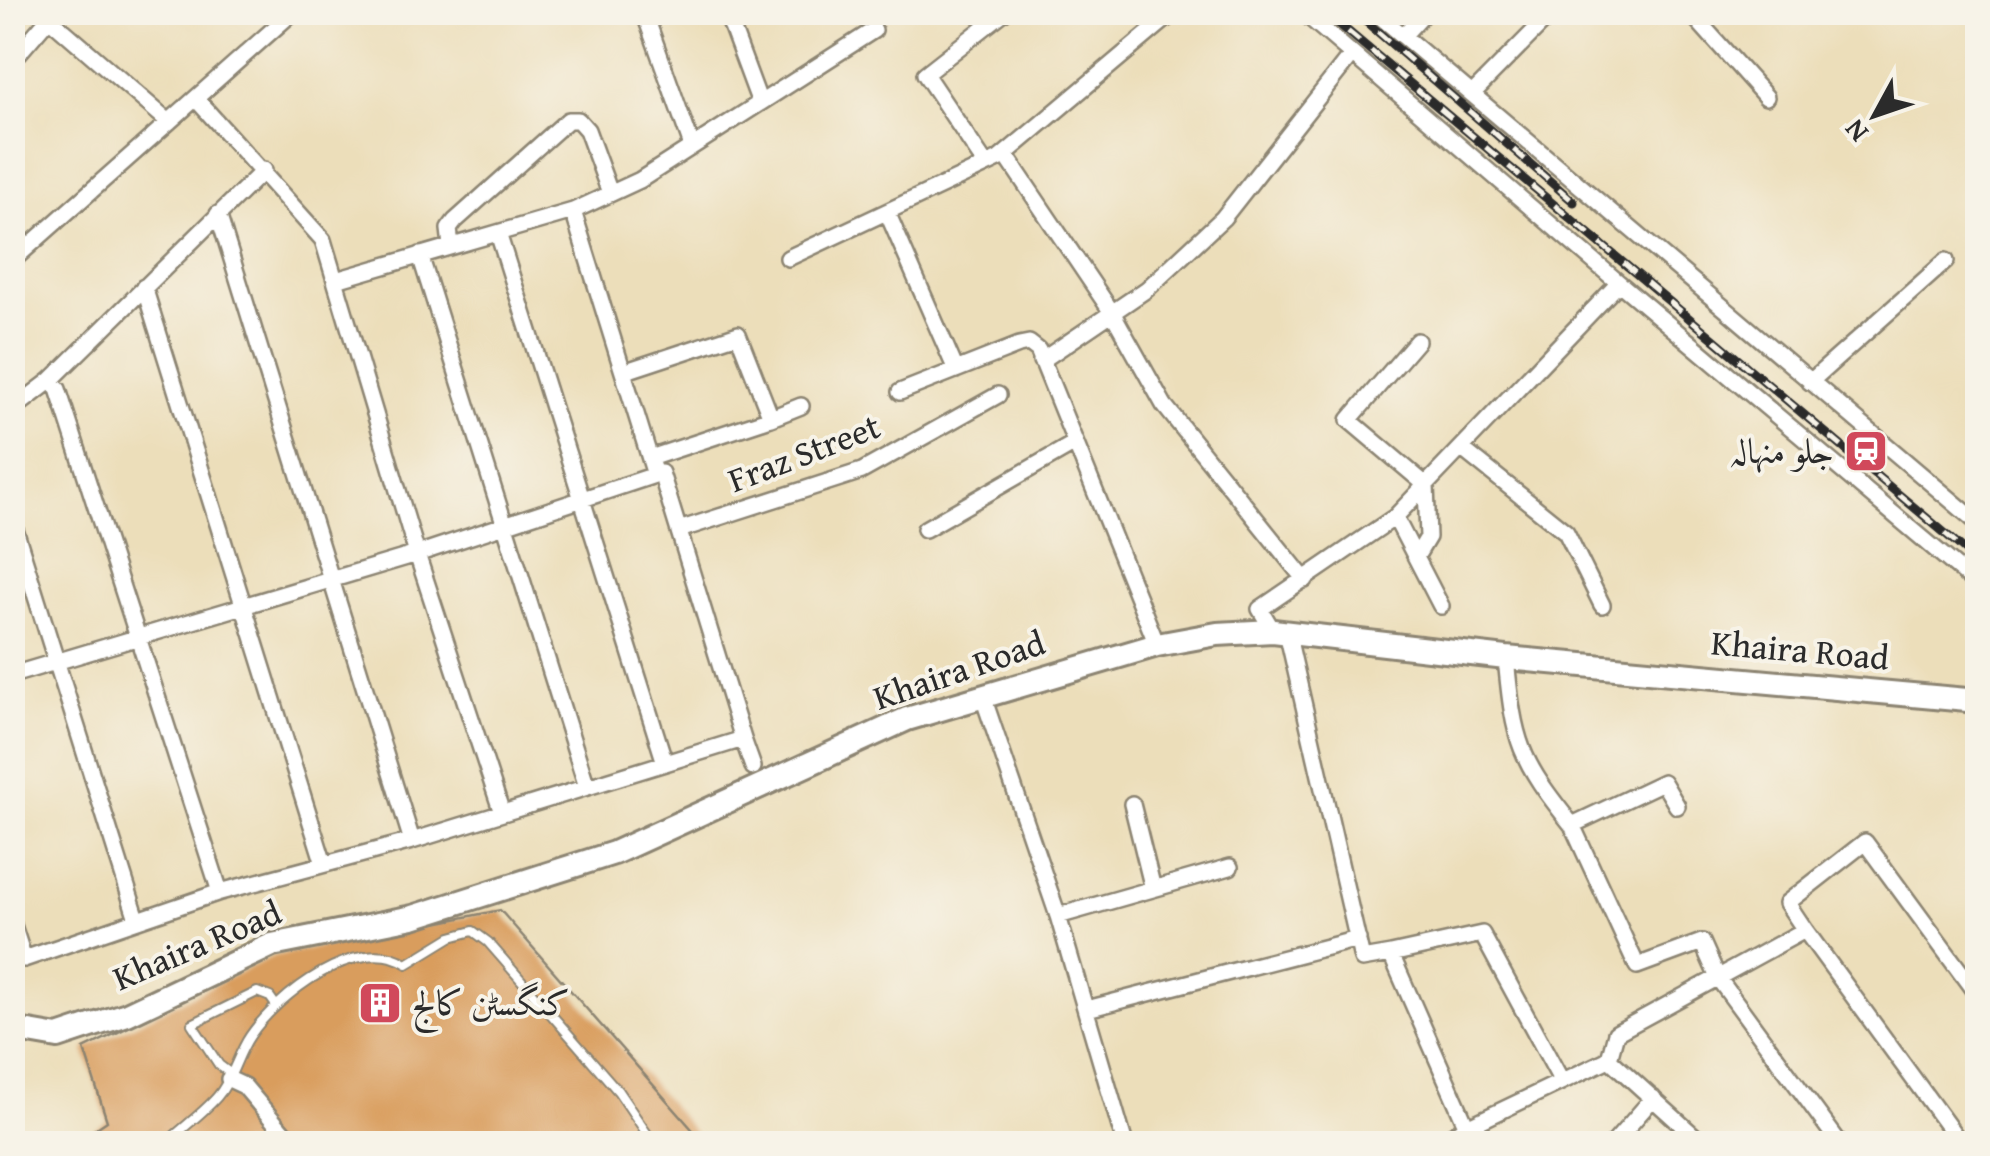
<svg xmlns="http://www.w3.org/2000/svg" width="1990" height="1156" viewBox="0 0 1990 1156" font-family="'Gentium Book Plus',Amiri,serif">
<rect width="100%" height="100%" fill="#f7f3e8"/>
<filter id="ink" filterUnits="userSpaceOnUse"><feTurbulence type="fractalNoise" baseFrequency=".01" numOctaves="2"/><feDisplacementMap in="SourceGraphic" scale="20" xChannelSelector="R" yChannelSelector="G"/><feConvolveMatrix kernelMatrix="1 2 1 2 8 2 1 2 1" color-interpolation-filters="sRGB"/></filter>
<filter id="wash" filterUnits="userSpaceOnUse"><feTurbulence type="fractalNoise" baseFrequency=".0048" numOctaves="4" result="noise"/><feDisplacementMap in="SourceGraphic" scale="40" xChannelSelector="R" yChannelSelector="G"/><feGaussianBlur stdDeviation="2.25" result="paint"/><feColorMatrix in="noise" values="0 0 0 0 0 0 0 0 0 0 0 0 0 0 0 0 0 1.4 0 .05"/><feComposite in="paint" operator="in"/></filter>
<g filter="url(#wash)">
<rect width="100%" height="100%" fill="#ecdeba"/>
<g id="blocks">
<path fill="#d99d5d" d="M500,910L705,1144H73L107,1121L84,1049L273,956Z"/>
</g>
</g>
<g filter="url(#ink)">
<use href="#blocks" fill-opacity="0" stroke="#8c8472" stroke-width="2.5"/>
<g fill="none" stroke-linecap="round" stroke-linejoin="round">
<g stroke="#8c8472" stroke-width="12">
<path id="lane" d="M231,1074L219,1065L192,1024L257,992L270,997L275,1004
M165,1144C182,1128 202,1114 217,1097C233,1079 237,1055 250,1036C277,996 358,932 407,964L451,937L473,931L488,942L618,1091L654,1144"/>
</g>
<g stroke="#8c8472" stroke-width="20">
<path id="street" d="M644,12L692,146
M1375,12L1978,523
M1690,12L1766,97
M727,14L760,103
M1403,36L1425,12
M12,61L49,18L169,122
M1472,94L1553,12
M1005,154L1113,314L1164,405L1305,580
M986,165L925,74L1004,12
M573,211L640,180L874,30
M887,212L956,370
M218,214L412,841
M498,233L665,763
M451,246L449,229L455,221L568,120H578L587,130L610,193
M420,255L587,787
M788,258L999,159L1174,12
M12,261L293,12
M336,280L573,211L655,475
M1619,283L1978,585
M144,287L324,864
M1041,361L1147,289L1223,218L1352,54
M623,372L738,334L771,418L801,406
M50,381L58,389L220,892
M1810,382L1946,261
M900,392L1019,345L1029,343L1038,350L1157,645
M12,410L50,381L264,170
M1461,448L1566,532L1602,605
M650,458L771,418
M1395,517L1441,606
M12,520L137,919
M925,529L1075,443
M679,530L862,471L998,395
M1416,557L1428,537L1426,485L1349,420L1417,341
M1273,631L1260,609L1395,517L1619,283L1303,12
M1287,632L1362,959L1391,954L1467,1127L1437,1144
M1506,658C1514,743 1519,759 1572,825L1663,782L1677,806
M12,675L417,554L323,240L197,100
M982,694L1058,916L1125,1144
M743,739L753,767
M1132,804L1153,889
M1572,825L1637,966L1702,942L1718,978L1840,1144
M1058,916L1230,867
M12,922L24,959L220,892L412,841L743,739L661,473L417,554L502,813
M1805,930L1961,1144
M1391,954L1482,934L1561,1080
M1087,1009L1358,939
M229,1079L244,1086L293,1144
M1467,1127L1609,1059
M1613,1144L1653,1098
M1703,1144L1609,1059L1616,1033L1805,930L1787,903L1865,842L1978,996"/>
</g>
<g stroke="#8c8472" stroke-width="28">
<path id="secondary" d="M12,1029L58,1037L127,1014L272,945L413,917L614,853L907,719L1157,645L1217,634L1273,631L1506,658L1978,701"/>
</g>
<use href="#lane" stroke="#fff" stroke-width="8"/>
<use href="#street" stroke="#fff" stroke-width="15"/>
<use href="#secondary" stroke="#fff" stroke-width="22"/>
<g stroke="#2b2b2b" stroke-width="9">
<path id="rail" d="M1325,12L1978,561
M1355,12L1574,202"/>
</g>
<use href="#rail" stroke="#f7f3e8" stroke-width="5" stroke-dasharray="15" stroke-linecap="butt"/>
</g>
</g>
<defs>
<g id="station-square" transform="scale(2.25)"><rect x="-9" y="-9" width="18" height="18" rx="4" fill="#d1495b" stroke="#f7f3e8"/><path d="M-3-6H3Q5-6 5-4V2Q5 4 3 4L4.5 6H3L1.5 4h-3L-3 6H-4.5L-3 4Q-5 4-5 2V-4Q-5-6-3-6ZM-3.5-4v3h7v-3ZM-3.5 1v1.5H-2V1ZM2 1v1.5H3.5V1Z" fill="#fff"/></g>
<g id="building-square" transform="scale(2.25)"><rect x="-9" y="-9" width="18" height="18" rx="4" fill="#d1495b" stroke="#f7f3e8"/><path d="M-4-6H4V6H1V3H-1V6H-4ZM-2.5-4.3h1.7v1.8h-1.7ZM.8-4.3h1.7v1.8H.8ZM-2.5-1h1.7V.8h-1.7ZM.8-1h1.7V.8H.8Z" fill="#fff"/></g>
</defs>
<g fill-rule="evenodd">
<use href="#station-square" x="1866" y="451"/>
<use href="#building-square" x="380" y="1003"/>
</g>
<g text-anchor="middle" stroke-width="8" stroke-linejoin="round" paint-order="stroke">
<g font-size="35" fill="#2b2b2b" stroke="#f7f3e8" text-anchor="end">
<text x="1834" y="463">جلو منہالہ</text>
<text x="412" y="1015" text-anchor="start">کنگسٹن کالج</text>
</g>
<g font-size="35" fill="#2b2b2b" stroke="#f7f3e8">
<text transform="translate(804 453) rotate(-21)" y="12">Fraz Street</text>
<text transform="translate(1800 650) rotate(5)" y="12">Khaira Road</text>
<text transform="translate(959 670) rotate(-19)" y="12">Khaira Road</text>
<text transform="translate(197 945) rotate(-23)" y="12">Khaira Road</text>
</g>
</g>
<rect width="1990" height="1156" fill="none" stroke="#f7f3e8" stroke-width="50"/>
<g transform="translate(1875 115) rotate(230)" stroke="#f7f3e8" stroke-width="8" paint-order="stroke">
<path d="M0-8L18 38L0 25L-18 38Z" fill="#2b2b2b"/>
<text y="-15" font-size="28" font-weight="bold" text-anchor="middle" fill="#2b2b2b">N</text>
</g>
</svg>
